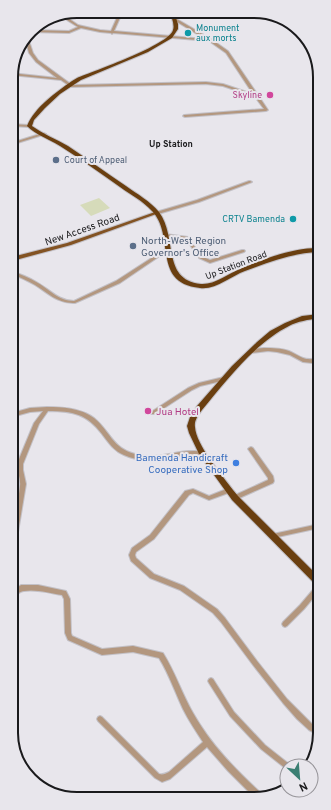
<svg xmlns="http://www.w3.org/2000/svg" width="331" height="810" viewBox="0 0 331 810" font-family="Overpass,sans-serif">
<rect width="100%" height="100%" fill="#e8e6ec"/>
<path fill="#d6dbba" d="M99,198L110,208L91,216L80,205Z"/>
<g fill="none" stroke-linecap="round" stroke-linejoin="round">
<g stroke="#c3c1c7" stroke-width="2">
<path id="minor" d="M120,11H123L114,31L205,39L174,20V18H175L211,39L228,51L268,110L266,111L185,117L183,116L184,115L264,109L255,97L223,86L206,84L71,87L61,80L11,75V73L57,78L36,62L29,53L26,42L28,38L33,53L38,60L72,85L206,82L223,84L253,94L226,53L209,41L113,33L112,34L111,33L100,32L81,28L69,33L31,32L32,30L69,31L78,27L62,17L65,16L78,25L100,30L111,31Z
M11,124L29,125L31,126L29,127L11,126Z
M43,133L46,134L11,145V143Z
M249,181H250L252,182L199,202L158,214H157L155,213L156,212L197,200Z
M165,234L188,237L201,256L210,260L242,250H244L245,251L244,252L210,263L199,258L186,239L166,236L164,235Z
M167,248H168L170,249L120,283L75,303C58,304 48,293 35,285C28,281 20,277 12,274V272C21,274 30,278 38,283C50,290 59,301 74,301L116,281Z
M264,348C272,348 281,348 289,351C294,353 298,356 303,358C308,360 314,359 319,358V362L312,363L303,362L290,355L277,352L268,351L251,353L249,351L251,349Z
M224,377L226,378V380L200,386L192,390L155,414H151L150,413L151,412L188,388L199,383Z
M47,407C62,407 81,408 94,418C110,431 112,448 135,454C158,461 182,447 205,452L206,453L205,454L203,455C194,455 185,456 175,457C157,459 141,463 124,455C114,451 108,442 102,434C87,414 73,411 48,411L39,424L23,464V470L26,484L16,544L15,546H13C10,527 18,506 20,486C21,479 17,471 17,464L34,423L43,411L30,412L12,417V413L30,408Z
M251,447L253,448L273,476L274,481L273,483L235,500H233L232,498L233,496L268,480V478L248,449L249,448Z
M229,488H231L232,490L231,492L209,500L193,493L189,495L154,539L136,552L135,555L136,558L154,574L184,586L217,609L225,618L257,661L287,699L314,726L320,729V736L309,730L297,719L283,703L253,665L221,622L213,613L180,590L150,578L131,561L129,555L132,548L150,535L185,491L193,489L209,496Z
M319,524V528L273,538H271L270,536L271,534H273Z
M319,584V591L304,609L287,626L285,627L283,626L282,624L283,622L300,605L317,585Z
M21,585H38L66,591L70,599L71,633L72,636L102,649L133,646L163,653C175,672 182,694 193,713C211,745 236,770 262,794V797H254L228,771L207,747L170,779L162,782L155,778L98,721L97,719L98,717L100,716L102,717L159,774C163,775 165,774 169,772L203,742C196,731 189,721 183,709C175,692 169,674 159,658L133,652L102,655L68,640L65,633L64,599L62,595C50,593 36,589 24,591C20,591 17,595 13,597V591Z
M211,678L213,679L234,712L265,745L289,764L290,766H287V769L285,768L261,749L230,716L209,683L208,681L209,679Z"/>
</g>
<g stroke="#c3c1c7" stroke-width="2">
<path id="major" d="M155,212H157L159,213L71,245L12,261V257L67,243Z"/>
</g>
<g stroke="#c3c1c7" stroke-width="2">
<path id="highway" d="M170,12H174L178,24V29L172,38L148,52L81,80L60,94L45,108L34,120L32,126C43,134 56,139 68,146C88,159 106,173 126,186C137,194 150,201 159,212C178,237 161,280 201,284C214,285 228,274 240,269C264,259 292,248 318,248V252C293,253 269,262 245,271C231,276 216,290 200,288C151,283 176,236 152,211C143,201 131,195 120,187C100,173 81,159 60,146C49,139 36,135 27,126C35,107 55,93 72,81L77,78C94,71 169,45 173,30C175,24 171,17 170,12Z
M319,314V318C308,320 298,321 289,326C255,343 226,381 202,410C198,415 194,421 195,427C196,445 222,475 233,490L238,496L319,577V586L316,585L232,500L199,454L189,433L187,426L190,417L197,406L232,366L257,342L270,331L285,323L302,316Z"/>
</g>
<use href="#minor" fill="#b3977f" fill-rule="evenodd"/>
<use href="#major" fill="#835323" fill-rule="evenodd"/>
<use href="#highway" fill="#6a3f10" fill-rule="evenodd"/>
</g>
<g fill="#0f9aa8" stroke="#e8e6ec" stroke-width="1.5">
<circle cx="188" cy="33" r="4"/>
<circle cx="293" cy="219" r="4"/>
</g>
<g fill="#d1479c" stroke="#e8e6ec" stroke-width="1.5">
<circle cx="270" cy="95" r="4"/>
<circle cx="148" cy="411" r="4"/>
</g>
<g fill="#5c6f8a" stroke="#e8e6ec" stroke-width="1.5">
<circle cx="56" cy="160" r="4"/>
<circle cx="133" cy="246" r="4"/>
</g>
<circle fill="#3f7fe0" stroke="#e8e6ec" stroke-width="1.5" cx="236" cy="463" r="4"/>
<g text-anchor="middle" stroke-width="4" stroke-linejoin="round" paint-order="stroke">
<g font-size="9" fill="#0d838f" stroke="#e8e6ec" text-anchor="start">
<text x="196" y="31">Monument<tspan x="196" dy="10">aux morts</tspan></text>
<text x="285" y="222" text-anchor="end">CRTV Bamenda</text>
</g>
<g font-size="9" fill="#b23c85" stroke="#e8e6ec" text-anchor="end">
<text x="262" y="98">Skyline</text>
</g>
<g font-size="9" font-weight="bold" fill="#1a1a1c" stroke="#e8e6ec">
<text x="171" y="147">Up Station</text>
</g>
<g font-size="9" fill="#4e5e75" stroke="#e8e6ec" text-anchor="start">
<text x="64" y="163">Court of Appeal</text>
</g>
<g font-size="9" fill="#1a1a1c" stroke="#e8e6ec">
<text transform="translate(236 265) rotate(-21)" y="3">Up Station Road</text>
</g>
<g font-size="10" fill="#1a1a1c" stroke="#e8e6ec">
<text transform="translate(82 229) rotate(-19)" y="4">New Access Road</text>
</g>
<g font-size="10" fill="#4e5e75" stroke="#e8e6ec" text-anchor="start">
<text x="141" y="244">North-West Region<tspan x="141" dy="12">Governor's Office</tspan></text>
</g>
<g font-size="10" fill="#b23c85" stroke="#e8e6ec" text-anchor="start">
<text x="156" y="415">Jua Hotel</text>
</g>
<g font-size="10" fill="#366cbe" stroke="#e8e6ec" text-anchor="end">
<text x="228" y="461">Bamenda Handicraft<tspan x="228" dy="12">Cooperative Shop</tspan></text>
</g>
</g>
<path d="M0 0H331V810H0ZM77 18H254A59 59 0 0 1 313 77V733A59 59 0 0 1 254 792H77A59 59 0 0 1 18 733V77A59 59 0 0 1 77 18Z" fill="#e8e6ec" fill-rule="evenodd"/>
<path fill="none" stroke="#1a1a1c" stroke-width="2" d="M77 18H254A59 59 0 0 1 313 77V733A59 59 0 0 1 254 792H77A59 59 0 0 1 18 733V77A59 59 0 0 1 77 18Z"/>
<g transform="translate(299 778) rotate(154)"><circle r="19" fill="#e8e6ec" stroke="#969499"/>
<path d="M0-3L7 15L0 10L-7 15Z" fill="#3b7f73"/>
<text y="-6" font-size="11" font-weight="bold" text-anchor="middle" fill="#1a1a1c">N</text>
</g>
</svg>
